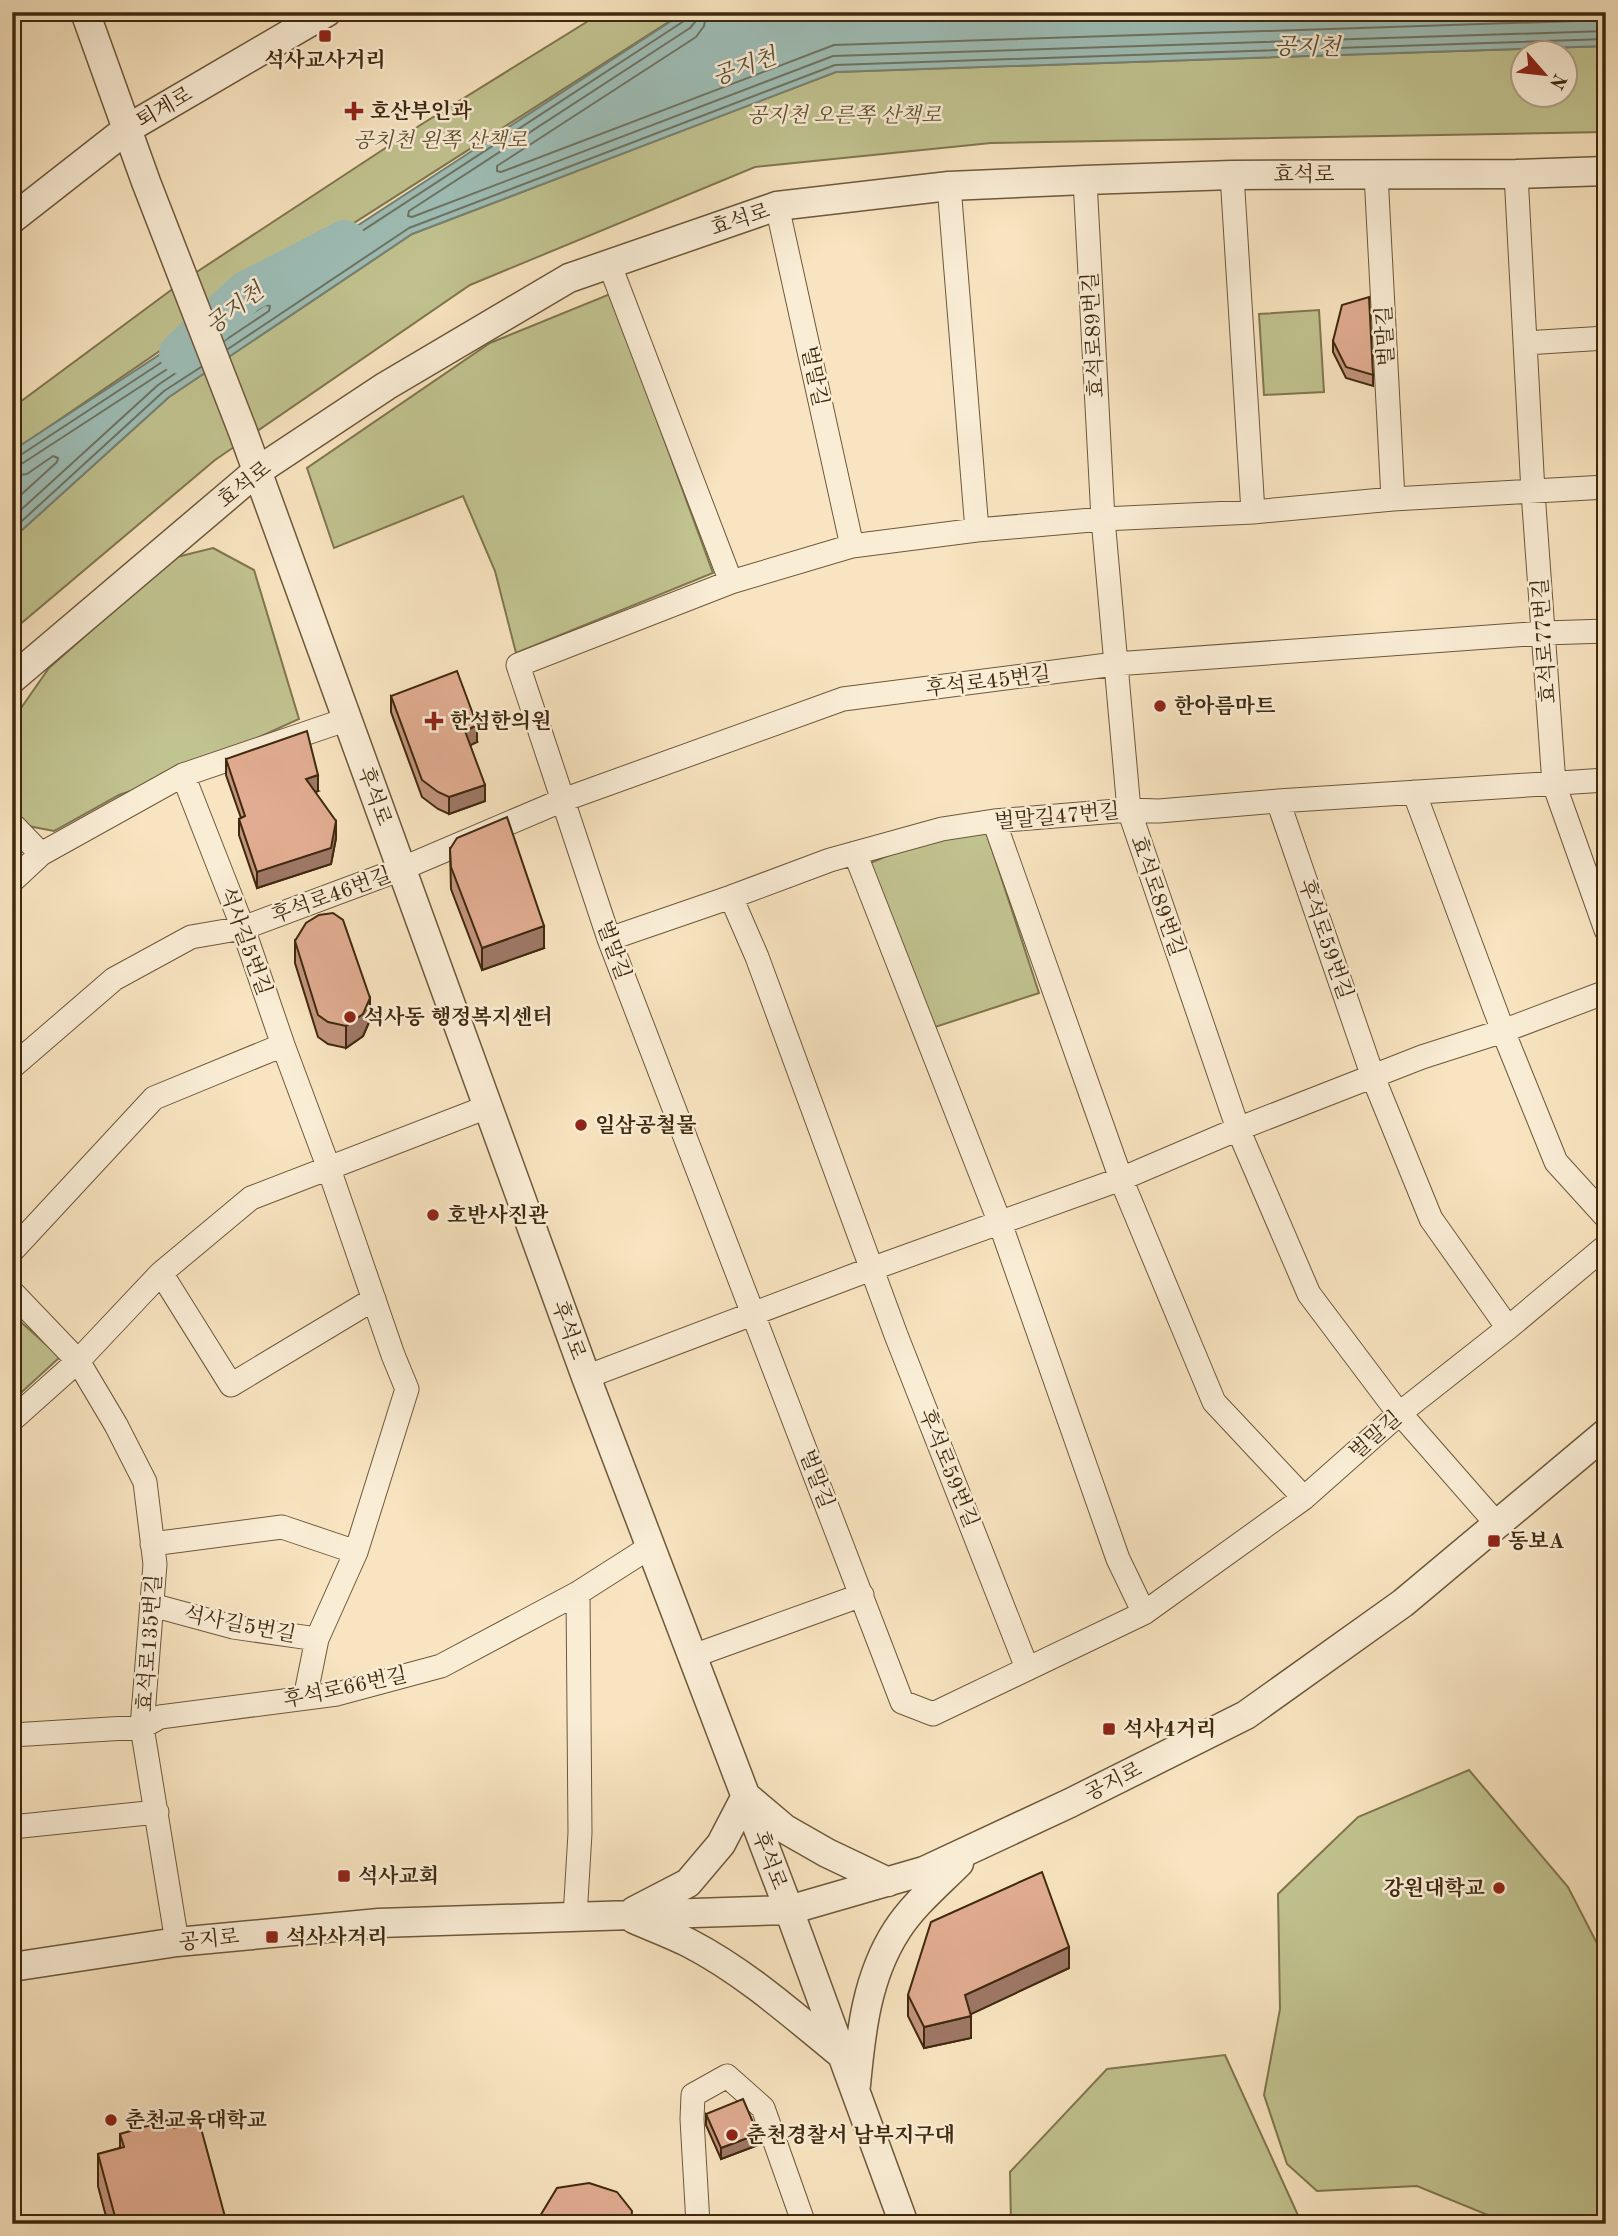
<svg xmlns="http://www.w3.org/2000/svg" width="1618" height="2236" viewBox="0 0 1618 2236" font-family="'Old Standard TT','Noto Serif KR',serif">
<rect width="100%" height="100%" fill="#f8e4c0"/>
<filter id="stains"><feTurbulence type="fractalNoise" baseFrequency=".00286" numOctaves="4"/><feColorMatrix values="0 0 0 0 .2 0 0 0 0 .09 0 0 0 0 .02 0 0 0 .5 -.17"/></filter>
<radialGradient id="worn" r=".72"><stop offset=".6" stop-color="#630" stop-opacity="0"/><stop offset="1" stop-color="#630" stop-opacity=".3"/></radialGradient>
<path fill="#c1c390" stroke="#80764f" stroke-width="2" fill-rule="evenodd" d="M597,12H684L246,292L12,452V408L186,279L422,124L593,18Z
M1606,46V132L991,143L755,167L470,285L215,460L12,631V539L169,397L412,234L836,72ZM1524,52H1566V94H1524Z
M615,292L650,401L713,573L516,653L495,571L463,496L334,548L307,468L490,343Z
M1319,310L1324,392L1264,395L1259,314Z
M213,548L254,570L299,719L169,778L119,795L54,831L23,825L12,805V721L49,668L173,558Z
M986,831L1039,993L932,1028L870,863L931,838Z
M12,1314L60,1357L12,1401Z
M1469,1770L1568,1887L1606,1961V2224H1494L1488,2215L1417,2186L1317,2191L1287,2164L1264,2095L1280,2009L1278,1894L1358,1817Z
M1225,2055L1302,2224H1011L1010,2172L1107,2069Z"/>
<path fill="#9ebeb7" stroke="#788273" stroke-width="2" d="M685,12H1606V46L836,72L412,234L169,397L12,539V452L18,447Z"/>
<g fill="none" stroke-linecap="round" stroke-linejoin="round">
<path stroke="#6e7462" stroke-width="2" d="M697,12L695,22L690,28L409,211L408,216L412,217L833,56L1606,31
M707,12L704,26L696,37L497,166V171L501,172L834,45L1606,20
M218,325L684,21L688,12
M222,333L265,305L270,306L269,311L224,341
M228,349L409,228L835,65L1606,39
M12,457L19,456L191,343
M12,466L23,463L195,351
M12,476L27,474L53,456L58,458L57,462L12,503
M12,518L158,385L198,358
M12,530L164,391L201,367"/>
<path stroke="#9ebeb7" stroke-width="42" d="M180,353L246,292L345,241"/>
<g stroke="#6d583a" stroke-width="25">
<path id="minor" d="M1376,174L1393,499
M1516,174L1533,492L1554,784L1606,930
M1232,175L1253,512
M1085,180L1103,519L1129,810L1238,1129L1309,1294L1391,1403L1496,1523
M949,186L977,530
M777,206L852,546
M609,263L731,582
M1525,343L1606,338
M1606,487L1393,499L1253,512L1103,519L977,530L852,546L731,582L518,665L609,939L902,1702L933,1714L1144,1613L1304,1498L1400,1413L1508,1328L1606,1246
M183,775L243,928L283,1045L328,1166L393,1355L407,1389L356,1552L317,1639L305,1698
M1414,792L1503,1031L1556,1162L1606,1217
M1278,801L1373,1077L1431,1219L1508,1328
M994,821L1121,1179L1214,1402L1304,1498
M12,824L41,854
M855,853L1000,1223L1118,1559L1144,1613
M12,881L41,854L183,775L348,719
M731,897L757,957L896,1335L1027,1668
M609,939L731,897L830,860L942,829L994,821L1129,810L1159,811L1278,801L1606,780
M12,1067L114,979L191,937L243,928L401,869L563,800L843,699L1115,664L1544,633L1606,631
M12,1251L154,1098L283,1045
M161,1273L231,1385L374,1299
M12,1292L78,1361L116,1425L145,1482L155,1564L142,1727L177,1942
M586,1377L871,1269L1121,1179L1238,1129L1422,1057L1503,1031L1606,992
M12,1420L78,1361L161,1273L251,1198L487,1107
M152,1544L282,1527L356,1552
M152,1605L233,1627L317,1639
M693,1656L862,1595
M12,1735L142,1727L160,1717L337,1694L441,1666L578,1593L650,1547
M12,1827L157,1812
M575,1917L580,1833L578,1593
M698,2224L692,2119L693,2095L727,2076L763,2108L804,2224"/>
</g>
<g stroke="#6d583a" stroke-width="31">
<path id="tertiary" d="M85,12L146,182L243,432L586,1377L789,1910L904,2224
M12,219L127,129L327,12
M12,679L256,472L386,386L569,278L777,206L949,186L1085,180L1232,175L1516,174L1606,171
M634,1911L688,1883L721,1844L746,1796L785,1829L827,1853L888,1882
M634,1919C652,1927 671,1934 689,1943C745,1972 793,2015 842,2055
M12,1967L177,1942L379,1923L789,1910L924,1871L1070,1803L1246,1715L1403,1603L1606,1433
M856,2085C861,2031 867,1976 897,1930C913,1905 938,1884 959,1863"/>
</g>
<use href="#minor" stroke="#faedd6" stroke-width="23"/>
<use href="#tertiary" stroke="#faedd6" stroke-width="28"/>
</g>
<path fill="#c2947d" stroke="#3f290e" stroke-width="2" d="M1333,341L1373,375V386L1346,378L1333,352Z
M391,696L477,742L470,745L485,801L449,814L438,809L422,797L391,712Z
M226,759L318,791L315,792L336,838L331,864L257,888L239,835V819L241,818L226,775Z
M450,849L544,948L482,970L451,889Z
M295,941L370,1020L363,1036L346,1048L328,1044L318,1037L295,963Z
M1069,1968L970,2014L971,2038L924,2048L908,2016V1995Z
M706,2114L758,2145L721,2159L706,2125Z
M174,2128L227,2224H108L98,2186V2154L120,2148V2134Z"/>
<path fill="#9e7866" stroke="#3f290e" stroke-width="2" d="M477,725V742L465,748V731Z
M318,775V791L306,796V779Z
M485,785V801L449,814V797Z
M336,821V838L331,864L257,888V872Z
M544,926V948L482,970V948Z
M370,998V1020L363,1036L346,1048V1026Z
M1069,1947V1968L965,2017V1995Z
M971,2016V2038L924,2048V2027Z
M758,2134V2145L721,2159V2148Z"/>
<path fill="#e1ac91" stroke="#3f290e" stroke-width="2" d="M1369,297L1373,375L1346,367L1333,341L1342,305Z
M457,671L477,725L465,731L485,785L449,797L438,792L422,780L391,696Z
M307,731L318,775L306,779L336,821L331,848L257,872L239,819L245,816L226,759Z
M507,817L544,926L482,948L451,867L450,849L457,838Z
M333,913L343,920L370,998L363,1014L346,1026L328,1022L318,1015L295,941L306,923L319,915Z
M1042,1872L1069,1947L965,1995L971,2016L924,2027L908,1995L931,1922Z
M743,2099L758,2134L721,2148L706,2114Z
M171,2119L174,2128L199,2121L227,2224H117L98,2154L124,2147L120,2134Z
M589,2183L617,2192L632,2211L631,2224H537V2221L557,2188Z"/>
<g fill="#8f2418" stroke="#faedd6" stroke-width="2.5">
<rect x="318" y="29" width="14" height="14" rx="3.5"/>
<path d="M350.5 100.5h7v7h7v7h-7v7h-7v-7h-7v-7h7z"/>
<circle cx="1160" cy="706" r="7"/>
<path d="M430.5 710.5h7v7h7v7h-7v7h-7v-7h-7v-7h7z"/>
<circle cx="350" cy="1017" r="7"/>
<circle cx="581" cy="1125" r="7"/>
<circle cx="433" cy="1215" r="7"/>
<rect x="1487" y="1534" width="14" height="14" rx="3.5"/>
<rect x="1102" y="1722" width="14" height="14" rx="3.5"/>
<rect x="337" y="1869" width="14" height="14" rx="3.5"/>
<circle cx="1499" cy="1888" r="7"/>
<rect x="265" y="1930" width="14" height="14" rx="3.5"/>
<circle cx="111" cy="2120" r="7"/>
<circle cx="732" cy="2135" r="7"/>
</g>
<g text-anchor="middle" stroke-width="5" stroke-linejoin="round" paint-order="stroke">
<g font-size="21" font-weight="bold" fill="#3f290e" stroke="#faedd6" text-anchor="start">
<text x="325" y="67" text-anchor="middle">석사교사거리</text>
<text x="370" y="118">호산부인과</text>
<text x="1174" y="713">한아름마트</text>
<text x="450" y="728">한섬한의원</text>
<text x="364" y="1024">석사동 행정복지센터</text>
<text x="595" y="1132">일삼공철물</text>
<text x="447" y="1222">호반사진관</text>
<text x="1508" y="1548">동보A</text>
<text x="1123" y="1736">석사4거리</text>
<text x="358" y="1883">석사교회</text>
<text x="1485" y="1895" text-anchor="end">강원대학교</text>
<text x="286" y="1944">석사사거리</text>
<text x="125" y="2127">춘천교육대학교</text>
<text x="746" y="2142">춘천경찰서 남부지구대</text>
</g>
<g font-size="21" fill="#3f290e" stroke="#faedd6">
<text transform="translate(164 107) rotate(-30)" y="7">퇴계로</text>
<text x="1304" y="181">효석로</text>
<text transform="translate(740 219) rotate(-18)" y="7">효석로</text>
<text transform="translate(1093 335) rotate(-93)" y="7">효석로89번길</text>
<text transform="translate(1385 336) rotate(-93)" y="7">벌말길</text>
<text transform="translate(815 376) rotate(78)" y="7">벌말길</text>
<text transform="translate(244 484) rotate(-38)" y="7">효석로</text>
<text transform="translate(1544 641) rotate(-94)" y="7">효석로77번길</text>
<text transform="translate(988 681) rotate(-7)" y="7">후석로45번길</text>
<text transform="translate(375 796) rotate(70)" y="7">후석로</text>
<text transform="translate(1057 816) rotate(-5)" y="7">벌말길47번길</text>
<text transform="translate(331 895) rotate(-20)" y="7">후석로46번길</text>
<text transform="translate(1158 896) rotate(71)" y="7">효석로89번길</text>
<text transform="translate(1326 939) rotate(71)" y="7">후석로59번길</text>
<text transform="translate(246 941) rotate(70)" y="7">석사길5번길</text>
<text transform="translate(614 950) rotate(70)" y="7">벌말길</text>
<text transform="translate(569 1330) rotate(70)" y="7">후석로</text>
<text transform="translate(1375 1435) rotate(-41)" y="7">벌말길</text>
<text transform="translate(949 1468) rotate(68)" y="7">후석로59번길</text>
<text transform="translate(817 1479) rotate(69)" y="7">벌말길</text>
<text transform="translate(240 1624) rotate(11)" y="7">석사길5번길</text>
<text transform="translate(149 1643) rotate(-86)" y="7">효석로135번길</text>
<text transform="translate(345 1687) rotate(-12)" y="7">후석로66번길</text>
<text transform="translate(1113 1781) rotate(-27)" y="7">공지로</text>
<text transform="translate(770 1860) rotate(69)" y="7">후석로</text>
<text transform="translate(209 1939) rotate(-6)" y="7">공지로</text>
</g>
<g font-size="21" font-style="italic" fill="#60502e" stroke="#faedd6">
<text x="844" y="122">공지천 오른쪽 산책로</text>
<text x="440" y="147">공치천 왼쪽 산책로</text>
</g>
<g font-size="23" font-style="italic" fill="#574e38" stroke="#faedd6">
<text transform="translate(1307 46) rotate(1)" y="8">공지천</text>
<text transform="translate(744 66) rotate(-20)" y="8">공지천</text>
<text transform="translate(234 308) rotate(-38)" y="8">공지천</text>
</g>
</g>
<rect width="1618" height="2236" fill="none" stroke="#f8e4c0" stroke-width="42"/>
<rect x="14" y="14" width="1590" height="2208" fill="none" stroke="#3f290e" stroke-width="3.5"/>
<rect x="21" y="21" width="1576" height="2194" fill="none" stroke="#3f290e" stroke-width="2"/>
<g transform="translate(1544 74) rotate(118)"><circle r="33" fill="#faedd6" stroke="#af9f86" stroke-width="2"/>
<path d="M0-5L12 26L0 18L-12 26Z" fill="#8f2418"/>
<text y="-10" font-size="19" font-weight="bold" text-anchor="middle" fill="#3f290e">N</text>
</g>
<rect width="100%" height="100%" filter="url(#stains)"/>
<rect width="100%" height="100%" fill="url(#worn)"/>
</svg>
